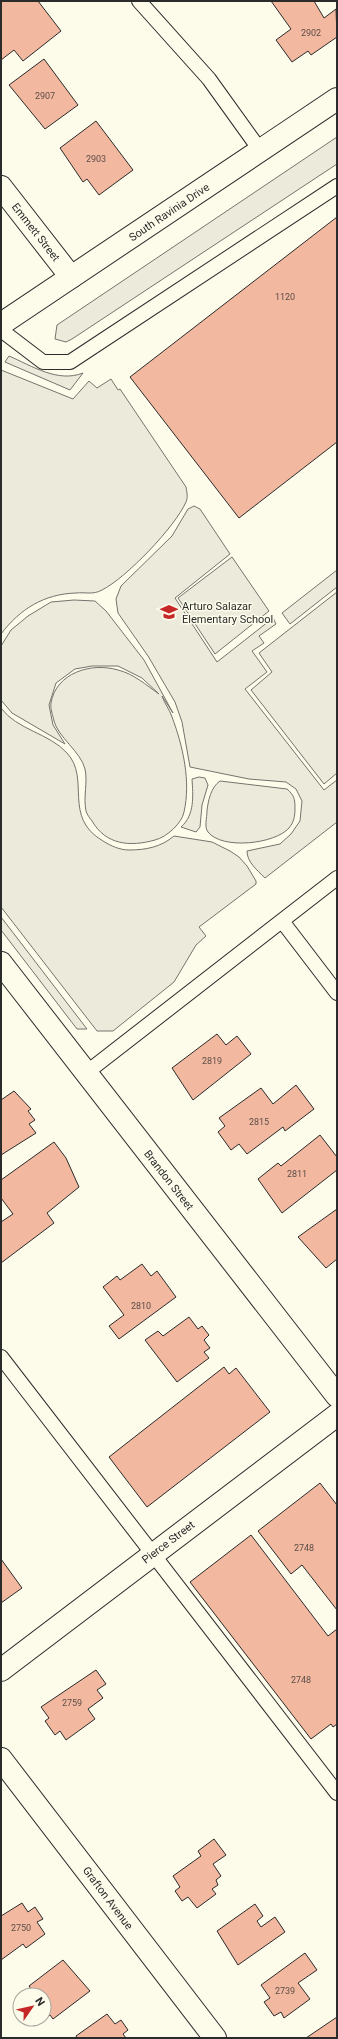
<svg xmlns="http://www.w3.org/2000/svg" width="338" height="2039" viewBox="0 0 338 2039" font-family="Roboto,sans-serif">
<rect width="100%" height="100%" fill="#fdfbea"/>
<path fill="#ecebdb" stroke="#74746e" d="M337,137V164L72,339L66,342L55,339L57,325Z
M9,356C32,366 58,383 83,373L70,390L5,362Z
M1,370L73,399L89,381L97,388L111,379L118,390L120,389L186,487C187,493 188,497 186,502C175,527 126,578 102,590C93,595 86,592 76,593C44,594 20,609 1,634Z
M194,506L200,509L230,554L175,598L217,662L273,618L276,624L259,636L264,643L252,651L267,672L245,689L324,790L337,780V822L265,878C257,870 247,862 247,851L280,844L291,834L300,821L302,801L296,789L286,782L249,779L190,767L182,722L175,702L148,656L118,613L116,599L121,586L172,536L188,509Z
M232,557L269,611L215,654L178,598Z
M337,570V587L290,624L282,613Z
M74,600L95,601L106,611L144,660L173,713L162,696C164,703 170,710 172,717C183,746 191,782 184,812C182,823 167,837 155,840C130,847 106,845 92,821C90,818 87,815 86,811C83,797 88,782 85,769C81,752 58,737 54,721C53,716 50,708 51,703C56,673 91,662 118,670C134,674 146,685 159,694L142,678L118,666H92L75,669L56,683L49,705L53,725L65,744L12,713L1,700V646L11,630L28,616L51,602Z
M1,708C17,730 49,733 67,753C91,779 62,817 103,841C111,846 120,850 129,850C146,850 161,847 174,836L212,842L230,851L239,857L247,866L256,881V884L199,927L206,936L196,945L174,982L113,1031H97L1,907Z
M199,777L205,778L208,785L202,805L200,827L196,832L181,827C195,815 193,795 192,779Z
M220,781L287,789C294,795 295,799 295,808C295,816 294,822 289,828C275,844 222,850 208,832C204,827 207,818 207,811C208,801 211,787 220,781Z
M1,917L87,1029H77L1,930Z"/>
<path fill="#eceadb" stroke="#74746e" d="M337,592V773L324,784L251,690L272,672L259,653Z"/>
<path fill="#f2b8a0" stroke="#2b2b2b" d="M1,1H38L61,31L23,61L14,50L1,60Z
M271,1H314L324,18L336,9L337,37L311,55L308,51L292,62L276,40L291,29Z
M44,59L78,105L45,129L9,85Z
M96,121L133,170L99,195L87,179L83,182L60,148Z
M337,217V442L239,518L130,377Z
M217,1034L226,1045L237,1036L251,1054L193,1100L172,1068Z
M296,1085L314,1109L285,1131L283,1127L247,1154L239,1144L231,1150L218,1132L225,1126L219,1118L261,1088L273,1104Z
M14,1091L31,1109L28,1111L35,1120L29,1124L36,1133L1,1155V1100Z
M320,1135L337,1157V1170L282,1213L258,1179L278,1163L281,1166Z
M54,1142L66,1158L79,1187L47,1213L54,1223L1,1263V1222L13,1214L1,1198V1180Z
M337,1209V1259L326,1268L298,1237Z
M142,1264L151,1276L157,1271L176,1297L119,1339L109,1326L124,1315L103,1287L117,1276L120,1280Z
M189,1317L198,1329L202,1326L209,1335L204,1340L210,1348L204,1352L209,1358L177,1382L145,1340L158,1331L163,1336Z
M224,1367L229,1374L236,1368L270,1412L147,1507L109,1457Z
M320,1483L337,1505V1610L302,1565L291,1574L258,1531Z
M251,1535L328,1636L337,1629V1724L333,1727L331,1724L311,1739L190,1582Z
M1,1559L22,1588L1,1603Z
M96,1670L106,1684L97,1690L103,1698L88,1709L95,1719L66,1740L60,1731L55,1735L45,1721L49,1718L41,1707Z
M214,1839L226,1855L213,1864L221,1876L216,1880L218,1885L212,1889L216,1894L197,1908L188,1897L182,1901L175,1891L180,1887L173,1876L201,1856L198,1851Z
M22,1903L28,1912L35,1907L43,1919L37,1922L45,1934L26,1948L23,1944L1,1960V1916Z
M255,1904L263,1916L257,1921L261,1927L275,1917L285,1932L238,1965L217,1931Z
M305,1953L317,1970L298,1983L310,1999L284,2018L281,2012L274,2016L264,2002L270,1998L261,1985Z
M63,1960L90,1991L53,2019L50,2015L34,2026L29,2019H44V1995H28L33,1992L29,1986Z
M107,2014L115,2024L121,2020L128,2030L123,2034L126,2038H77L76,2036Z
M337,2017V2038H306Z"/>
<g fill="none" stroke-linecap="round" stroke-linejoin="round">
<g stroke="#2b2b2b" stroke-width="16">
<path id="service" d="M139,1L209,79L260,150
M1,330L43,362H70L337,186
M282,921L337,993
M86,1073L337,878
M1,1357L337,1793"/>
</g>
<g stroke="#2b2b2b" stroke-width="24">
<path id="minor" d="M1,187L71,277
M1,963L337,1396
M1,1670L337,1415
M1,1759L215,2038"/>
</g>
<g stroke="#2b2b2b" stroke-width="24">
<path id="tertiary" d="M1,324L337,99"/>
</g>
<use href="#service" stroke="#fdfbea" stroke-width="14"/>
<use href="#minor" stroke="#fdfbea" stroke-width="22"/>
<use href="#tertiary" stroke="#fdfbea" stroke-width="22"/>
</g>
<defs>
<g id="school-bare" transform="scale(1.38)"><path d="M0-5L7-2L0 1L-7-2ZM-4 1L0 2.5L4 1V4Q0 6-4 4Z" fill="#c62828" stroke="#fdfbea" stroke-width="2.5" paint-order="stroke"/></g>
</defs>
<g fill-rule="evenodd">
<use href="#school-bare" x="169" y="612"/>
</g>
<g text-anchor="middle" stroke-width="3" stroke-linejoin="round" paint-order="stroke">
<g font-size="9" fill="#5d4e48">
<text x="311" y="36">2902</text>
<text x="45" y="99">2907</text>
<text x="96" y="162">2903</text>
<text x="285" y="300">1120</text>
<text x="212" y="1064">2819</text>
<text x="259" y="1125">2815</text>
<text x="297" y="1177">2811</text>
<text x="141" y="1309">2810</text>
<text x="304" y="1551">2748</text>
<text x="301" y="1683">2748</text>
<text x="72" y="1706">2759</text>
<text x="21" y="1931">2750</text>
<text x="285" y="1994">2739</text>
</g>
<g font-size="11" fill="#2b2b2b" stroke="#fdfbea">
<text transform="translate(169 212) rotate(-34)" y="4">South Ravinia Drive</text>
<text transform="translate(36 232) rotate(52)" y="4">Emmett Street</text>
<text transform="translate(169 1180) rotate(52)" y="4">Brandon Street</text>
<text transform="translate(168 1542) rotate(-37)" y="4">Pierce Street</text>
<text transform="translate(108 1898) rotate(53)" y="4">Grafton Avenue</text>
</g>
<g font-size="11" fill="#2b2b2b" stroke="#fdfbea" text-anchor="start">
<text x="182" y="610">Arturo Salazar<tspan x="182" dy="13">Elementary School</tspan></text>
</g>
</g>
<rect width="338" height="2039" fill="none" stroke="#2b2b2b" stroke-width="4"/>
<g transform="translate(32 2007) rotate(56)"><circle r="19" fill="#fdfbea" stroke="#a9a89e"/>
<path d="M0-3L7 15L0 10L-7 15Z" fill="#c62828"/>
<text y="-6" font-size="11" font-weight="bold" text-anchor="middle" fill="#2b2b2b">N</text>
</g>
</svg>
